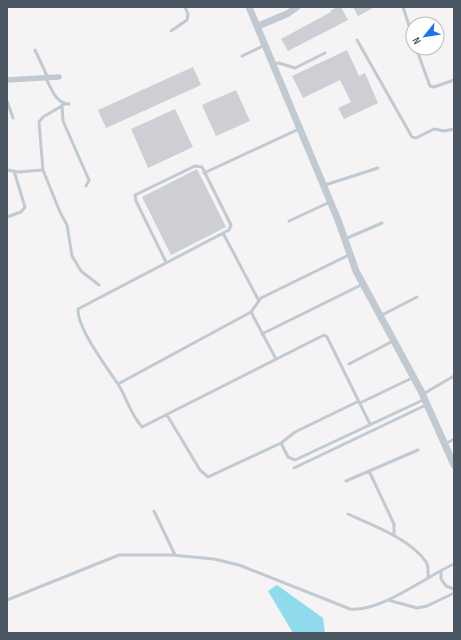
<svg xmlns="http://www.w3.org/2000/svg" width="461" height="640" viewBox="0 0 461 640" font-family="'Sofia Sans Condensed',sans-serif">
<rect width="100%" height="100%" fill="#f5f3f3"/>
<path fill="#90daee" d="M277,585L323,618L325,633H293L268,591Z"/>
<path fill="#cdcfd5" d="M337,7H341L348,20L288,51L281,39L331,12L330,11Z
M353,7H375L358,16Z
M347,50L359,76L365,73L378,103L344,119L338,108L351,102L340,80L303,98L292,76Z
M193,67L201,85L106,128L98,110Z
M236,90L250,121L216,136L202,105Z
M175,109L193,147L148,168L131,129Z
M197,169L226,227L171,255L142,197Z"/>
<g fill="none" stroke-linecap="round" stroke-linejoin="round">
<path stroke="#c1cad2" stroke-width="3" d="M403,7L413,38
M171,31L187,20L188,14L185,7
M357,40L412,137L416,138L434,129L444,131L454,129
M416,48L430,86L434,87L454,80
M35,50L48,78
M242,56L265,45
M274,64L279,63L295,68L325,53
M46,78C51,88 56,104 69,104
M7,101L13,118
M62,105L63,121L89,180L86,186
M7,170L18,172L43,170L60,212L67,225L72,256L81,271L99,285
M43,170L39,122L43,117L65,104
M204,173L299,129
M325,185L378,168
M7,217L21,212L25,207L14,171
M289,221L330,202
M223,233L259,301
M345,239L382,223
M166,262L136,201L135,195L195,166L202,167L231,225L229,230L78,309C77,328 107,368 118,384C127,398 130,414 142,427L324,335L327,337L370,424
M251,312L276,359
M380,316L417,297
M262,334L363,284
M349,364L393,341
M118,384L251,312L261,298L349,255
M423,394L454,376
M360,403L414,377
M167,415L200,470L208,477L281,443L295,432L359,401
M281,443L288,457L295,460L425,399
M445,444L454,439
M294,468L426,405
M369,471L394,524V535
M346,481L418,450
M154,511L175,555
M348,514C372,525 411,539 426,562C429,566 428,573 428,577
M441,571V579L446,586L454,589
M7,600L119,555H172L214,559L239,565L350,609C381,612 425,577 454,564
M388,600L417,608L427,606L454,593"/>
<path stroke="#c1cad2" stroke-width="5.5" d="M7,80L59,77"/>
<path stroke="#c1cad2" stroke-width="7" d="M249,7L338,220L356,271L421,391L454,465
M258,26L287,14L297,7"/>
</g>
<rect width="461" height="640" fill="none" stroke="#4a5661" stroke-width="16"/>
<g transform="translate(425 36) rotate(240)"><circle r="19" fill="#ffffff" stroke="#b7bbc0"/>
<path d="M0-3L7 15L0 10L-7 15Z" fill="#1a73e8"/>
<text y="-6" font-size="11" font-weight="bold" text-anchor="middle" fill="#4a5661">N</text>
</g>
</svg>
